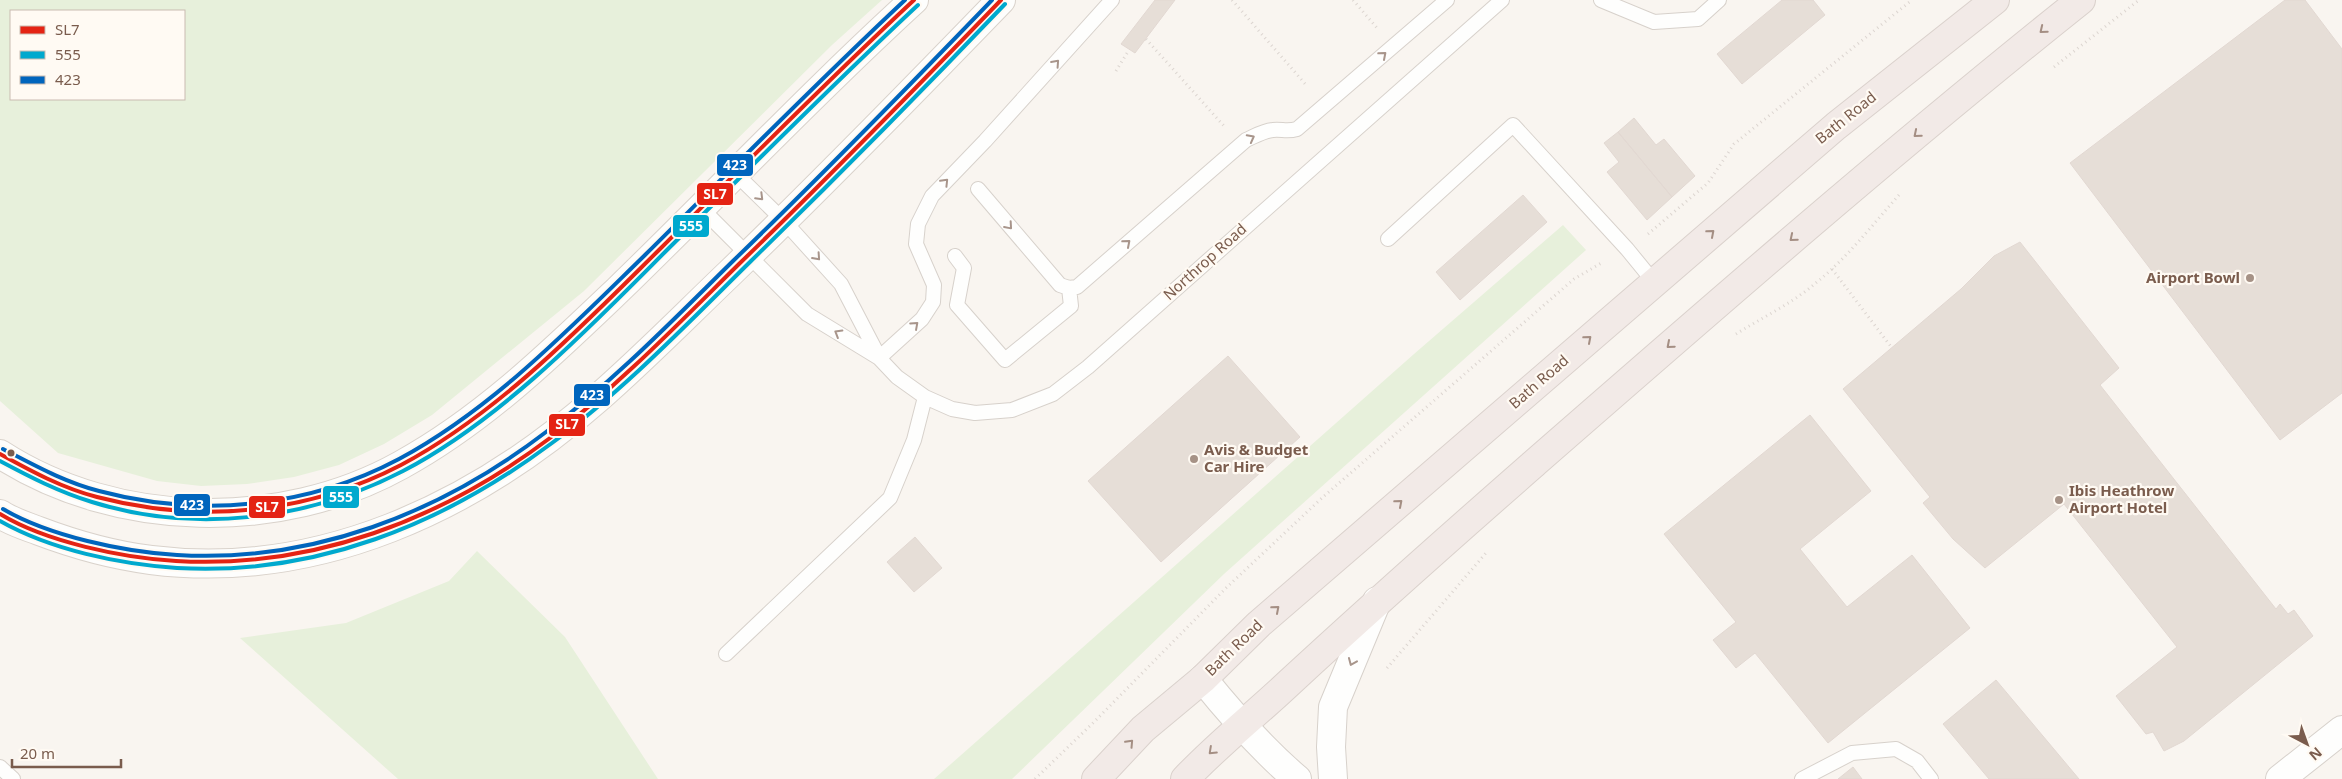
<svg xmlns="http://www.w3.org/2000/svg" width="2342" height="779" viewBox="0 0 2342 779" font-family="'Noto Sans',sans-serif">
<rect width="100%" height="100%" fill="#f9f5f0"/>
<path fill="#e7f0db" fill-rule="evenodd" d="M0,0H882L832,45L584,291L432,415L384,444L339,465L294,477L247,484L201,486L157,481L58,453L0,401ZM184,11V99H11V11Z
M1563,225L1586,250L1224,574L1012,779H934L1414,354Z
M477,551L565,637L658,779H398L240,638L346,623L449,581Z"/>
<path fill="#e6ded7" stroke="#e2d8d2" d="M1155,0H1175L1135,53L1121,44Z
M1782,0H1813L1825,15L1742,84L1717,54Z
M2285,0H2305L2342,49V393L2280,440L2070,163Z
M1634,118L1656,145L1664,139L1695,176L1672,197L1618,132Z
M1618,132L1672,197L1647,220L1607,172L1619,162L1604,143Z
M1523,195L1547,222L1460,300L1436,272Z
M2020,242L2119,368L2100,385L2276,609L2280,604L2288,614L2294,610L2313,636L2184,741L2164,751L2153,732L2146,734L2116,696L2177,647L2064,504L1985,568L1953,539L1923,503L1930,497L1843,389L1961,289L1994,256Z
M1228,356L1300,437L1161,562L1088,481Z
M1810,415L1871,491L1800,549L1847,607L1912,555L1970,628L1828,743L1755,653L1736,668L1713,640L1736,622L1664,534Z
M915,537L942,568L914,592L887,562Z
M1996,680L2079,779H1989L1943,724Z
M1853,767L1862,779H1838Z"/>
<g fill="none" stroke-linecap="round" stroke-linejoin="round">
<g stroke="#d7d1cb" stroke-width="16">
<path id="lane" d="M1601,0L1654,22L1698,19L1719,0
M736,174L784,221L841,284L879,357
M978,189L1060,285L1069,288L1077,287L1246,140C1255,136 1263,131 1273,130C1282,129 1287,132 1297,129L1447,0
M702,209L807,314L879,358L897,377L925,397L952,409L975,413L1012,410L1053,394L1088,367L1502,0
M1388,239L1513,125L1627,249L1654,282
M955,256L964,268L957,305L1005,360L1071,306L1069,288
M879,358L922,319L933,302L934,285L916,244L918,224L932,196L985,141L1112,0
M726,654L890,498L914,440L925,397
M0,767L13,779
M1802,779L1852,753L1896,749L1917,761L1931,779"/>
</g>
<g stroke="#d7d1cb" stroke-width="30">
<path id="street" d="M1203,679C1232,715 1262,749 1297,779
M1333,779L1331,747L1333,707L1377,601
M2280,779L2342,730"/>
</g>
<g stroke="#d9d2cb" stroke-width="30">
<path id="secondary" d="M0,454C116,529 281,532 401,465C483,420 551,354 618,290C717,194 812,93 914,0
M0,514C12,522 26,526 39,531C76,545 112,555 151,560C318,581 474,507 597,399C643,359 686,315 730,273C822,184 912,92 1001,0"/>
</g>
<g stroke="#dad1cc" stroke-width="30">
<path id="highway" d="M1096,779L1143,729L1203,679L1259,624L1836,126L1995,0
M1185,779C1218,744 1255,715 1290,682C1369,609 1449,538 1530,467C1711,309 1893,150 2081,0"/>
</g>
<path stroke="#dcd5d0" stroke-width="3" stroke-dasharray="1 4" stroke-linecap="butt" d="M1232,0L1307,86
M1353,0L1377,28
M1146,39L1224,126
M2054,67L2139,0
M1116,71L1129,50
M1648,234L1708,183L1734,144L1912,0
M1832,269L1892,348
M1736,334C1763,317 1793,303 1817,282C1848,257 1873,224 1899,195
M1387,668L1486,553
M1035,779L1094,722L1226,588L1323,497L1574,279L1603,262"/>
<use href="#lane" stroke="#fefefd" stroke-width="14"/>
<use href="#street" stroke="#fefefd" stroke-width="28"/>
<use href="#secondary" stroke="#fefefd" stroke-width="28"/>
<use href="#highway" stroke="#f2eae7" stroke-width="28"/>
<g stroke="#fffaf3" stroke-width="8">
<path id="bus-1" d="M0,454C31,471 62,488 97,497C199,524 307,514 401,465C499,413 584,324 662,247C745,164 828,80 914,0
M0,514C46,542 123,558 176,561C313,569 441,520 550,438C618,386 678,324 739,264C828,178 915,89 1001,0"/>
</g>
<g stroke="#fffaf3" stroke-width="8">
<path id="bus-2" d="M0,461C30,477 59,492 92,502C194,534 309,520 403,471C501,420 591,326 669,248C752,166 833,84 918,5
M0,521C51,550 119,564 177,568C315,576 442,525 552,443C624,390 687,324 751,261C837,177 922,91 1005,4"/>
</g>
<g stroke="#fffaf3" stroke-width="8">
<path id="bus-3" d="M3,449C34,465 64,482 99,491C199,518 307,508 399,459C492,409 569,329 645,255C731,170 816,83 905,0
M3,509C49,536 124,552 177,555C312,563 439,514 546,432C614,381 673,320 733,261C821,176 907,88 992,0"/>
</g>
<use href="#bus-1" stroke="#e42313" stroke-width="4"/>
<use href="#bus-2" stroke="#00a9ce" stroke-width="4"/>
<use href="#bus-3" stroke="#0065bd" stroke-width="4"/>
</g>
<defs><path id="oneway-chevron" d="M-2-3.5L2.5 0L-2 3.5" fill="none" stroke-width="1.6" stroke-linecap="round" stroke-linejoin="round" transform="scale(1.25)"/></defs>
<g stroke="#a48e83">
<use href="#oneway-chevron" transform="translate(2043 30) rotate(141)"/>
<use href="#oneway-chevron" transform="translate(1917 134) rotate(140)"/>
<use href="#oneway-chevron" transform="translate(1711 233) rotate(-41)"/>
<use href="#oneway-chevron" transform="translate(1793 238) rotate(140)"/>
<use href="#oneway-chevron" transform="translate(1588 339) rotate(-41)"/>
<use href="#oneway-chevron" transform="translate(1670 345) rotate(139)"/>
<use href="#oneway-chevron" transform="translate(1399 503) rotate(-41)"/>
<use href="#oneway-chevron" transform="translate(1276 609) rotate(-41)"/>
<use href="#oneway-chevron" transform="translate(1130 743) rotate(-47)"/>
<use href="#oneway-chevron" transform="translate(1212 751) rotate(137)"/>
</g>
<g stroke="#a8958b">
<use href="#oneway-chevron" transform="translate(1383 55) rotate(-41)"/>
<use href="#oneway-chevron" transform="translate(1056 63) rotate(-48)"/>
<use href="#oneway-chevron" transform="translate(1251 138) rotate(-28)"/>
<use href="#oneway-chevron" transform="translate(945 182) rotate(-46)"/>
<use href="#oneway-chevron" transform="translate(760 197) rotate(45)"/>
<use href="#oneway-chevron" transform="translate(1009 226) rotate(49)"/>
<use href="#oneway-chevron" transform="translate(1127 243) rotate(-41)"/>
<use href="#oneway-chevron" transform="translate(817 257) rotate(48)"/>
<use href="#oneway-chevron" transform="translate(915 325) rotate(-42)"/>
<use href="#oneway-chevron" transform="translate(838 333) rotate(-149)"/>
<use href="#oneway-chevron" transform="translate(1352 662) rotate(113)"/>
</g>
<g fill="#a69286" stroke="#fffaf3" stroke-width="2">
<circle cx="2250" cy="278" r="5"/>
<circle cx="1194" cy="459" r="5"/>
<circle cx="2059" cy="500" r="5"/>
</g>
<circle fill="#7a5c4d" stroke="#fffaf3" stroke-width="2" cx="11" cy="453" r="4.5"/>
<g text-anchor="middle" stroke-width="4.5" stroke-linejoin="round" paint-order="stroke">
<g font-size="15" fill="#7a5c4d" stroke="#fffaf3">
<text transform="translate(1846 118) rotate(-39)" y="5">Bath Road</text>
<text transform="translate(1205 262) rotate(-42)" y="5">Northrop Road</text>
<text transform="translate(1539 382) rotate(-41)" y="5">Bath Road</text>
<text transform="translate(1234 648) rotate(-44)" y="5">Bath Road</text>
</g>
<g font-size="15" font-weight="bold" fill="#7a5c4d" stroke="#fffaf3" text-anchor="start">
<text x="2240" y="283" text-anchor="end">Airport Bowl</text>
<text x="1204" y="455">Avis &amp; Budget<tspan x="1204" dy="17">Car Hire</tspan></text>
<text x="2069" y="496">Ibis Heathrow<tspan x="2069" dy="17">Airport Hotel</tspan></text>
</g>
</g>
<g stroke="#fffaf3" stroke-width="2">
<rect x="716" y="153" width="38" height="24" rx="5" fill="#0065bd"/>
<rect x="696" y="182" width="38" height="24" rx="5" fill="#e42313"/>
<rect x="672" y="214" width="38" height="24" rx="5" fill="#00a9ce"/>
<rect x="573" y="383" width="38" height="24" rx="5" fill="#0065bd"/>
<rect x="548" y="413" width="38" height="24" rx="5" fill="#e42313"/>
<rect x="322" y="485" width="38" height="24" rx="5" fill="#00a9ce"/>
<rect x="173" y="493" width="38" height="24" rx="5" fill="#0065bd"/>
<rect x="248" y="495" width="38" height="24" rx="5" fill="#e42313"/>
</g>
<g font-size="14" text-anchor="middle" font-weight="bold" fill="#fff">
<text x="735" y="170">423</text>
<text x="715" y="199">SL7</text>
<text x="691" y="231">555</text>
<text x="592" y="400">423</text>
<text x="567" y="429">SL7</text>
<text x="341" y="502">555</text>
<text x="192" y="510">423</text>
<text x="267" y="512">SL7</text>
</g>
<rect x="10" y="10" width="175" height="90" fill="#fffaf3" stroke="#cabbb1"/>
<rect x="20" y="26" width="25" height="8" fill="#e42313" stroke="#cabbb1"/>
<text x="55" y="35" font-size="15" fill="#7a5c4d">SL7</text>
<rect x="20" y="51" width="25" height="8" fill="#00a9ce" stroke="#cabbb1"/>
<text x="55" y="60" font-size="15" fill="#7a5c4d">555</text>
<rect x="20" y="76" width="25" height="8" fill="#0065bd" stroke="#cabbb1"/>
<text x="55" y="85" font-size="15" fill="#7a5c4d">423</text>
<g transform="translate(2307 744) rotate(139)" stroke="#fffaf3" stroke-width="4" paint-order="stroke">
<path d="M0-4L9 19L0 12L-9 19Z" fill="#7a5c4d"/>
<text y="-8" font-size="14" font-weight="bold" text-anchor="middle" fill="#7a5c4d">N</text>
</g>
<path d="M12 759v8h109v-8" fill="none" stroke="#7a5c4d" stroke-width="2.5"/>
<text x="20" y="759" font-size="15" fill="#7a5c4d" stroke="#fffaf3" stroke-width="4" paint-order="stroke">20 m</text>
</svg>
